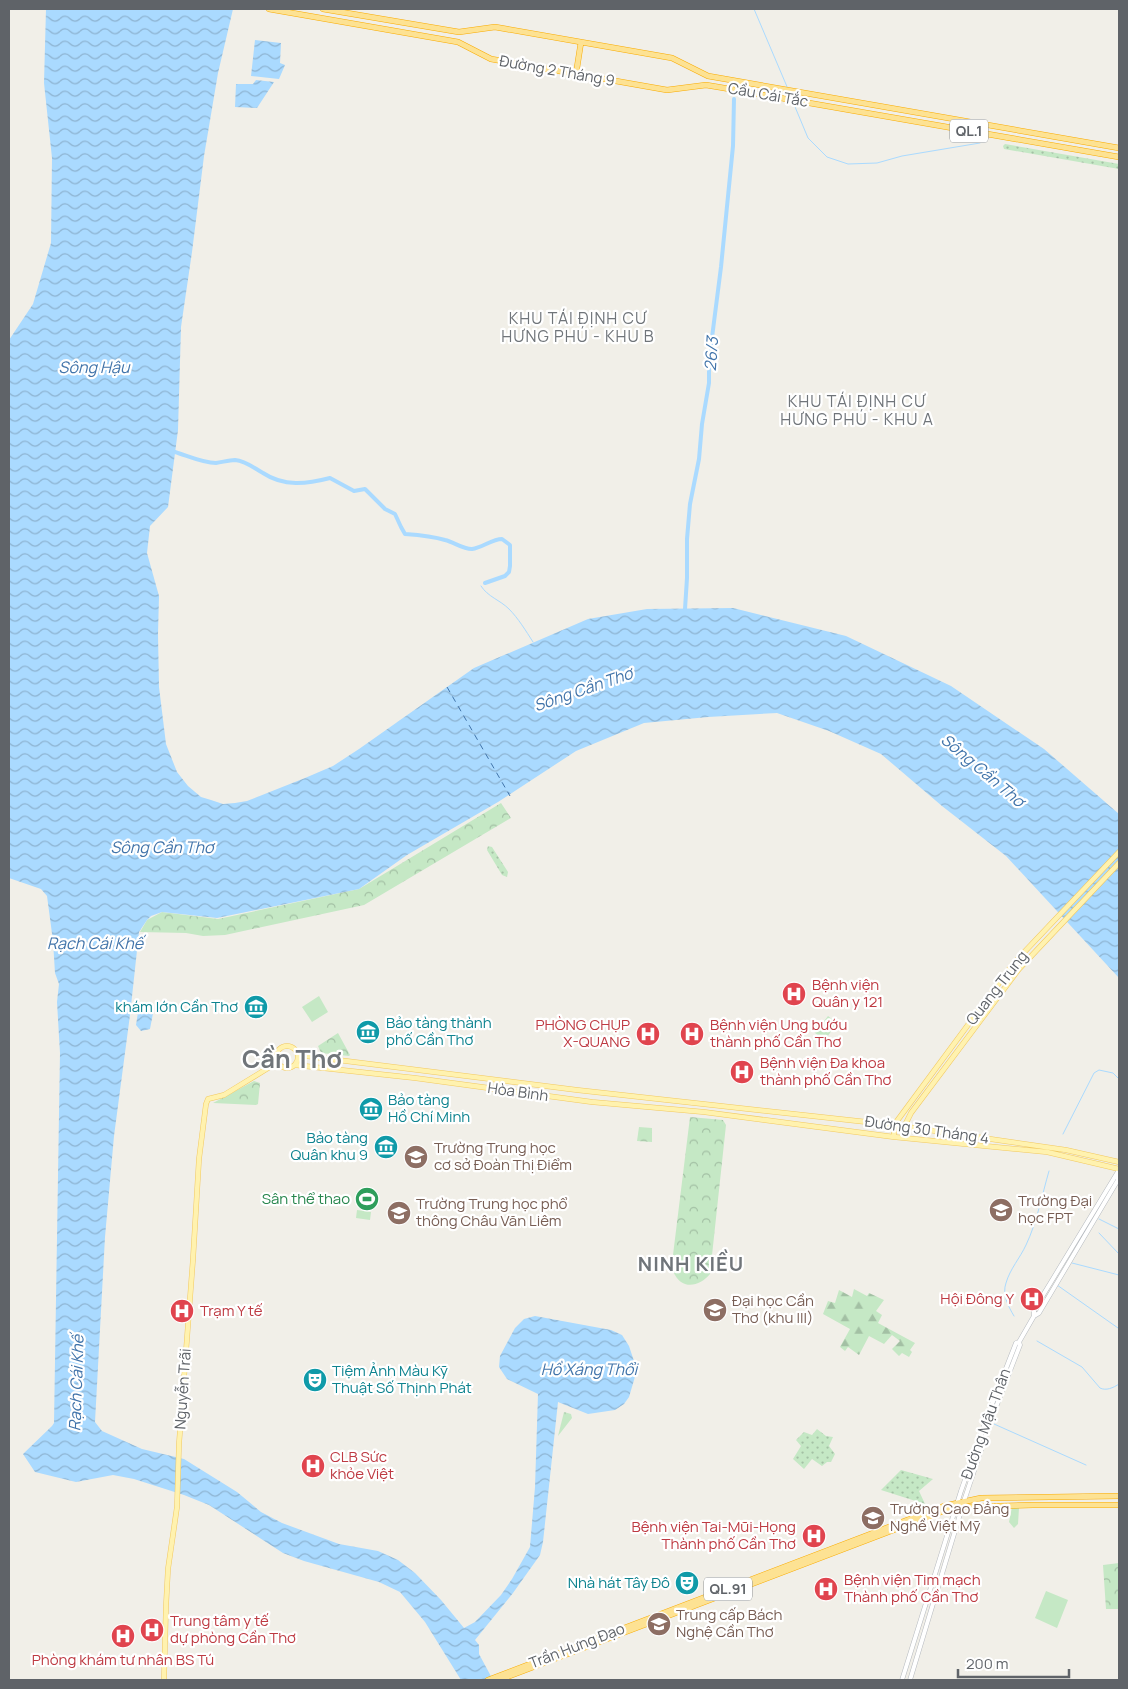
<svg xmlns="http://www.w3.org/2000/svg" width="1128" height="1689" viewBox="0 0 1128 1689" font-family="Manrope,sans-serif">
<defs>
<pattern id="grass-dots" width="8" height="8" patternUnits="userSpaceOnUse" patternTransform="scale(1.25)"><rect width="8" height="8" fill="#c5e8c5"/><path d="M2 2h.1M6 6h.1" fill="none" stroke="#a3c0a4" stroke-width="1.8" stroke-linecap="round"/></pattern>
<pattern id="forest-firs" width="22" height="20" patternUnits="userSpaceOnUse" patternTransform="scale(1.25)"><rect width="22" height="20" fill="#c5e8c5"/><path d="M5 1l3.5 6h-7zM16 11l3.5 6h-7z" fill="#a3c0a4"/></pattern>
<pattern id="park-crowns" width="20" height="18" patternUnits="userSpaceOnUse" patternTransform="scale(1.25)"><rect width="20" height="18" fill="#c5e8c5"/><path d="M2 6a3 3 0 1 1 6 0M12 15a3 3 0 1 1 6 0" fill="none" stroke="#a3c0a4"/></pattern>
<pattern id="water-waves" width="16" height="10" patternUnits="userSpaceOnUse" patternTransform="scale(1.25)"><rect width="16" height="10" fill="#aadaff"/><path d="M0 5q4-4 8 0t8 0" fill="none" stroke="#8eb4d2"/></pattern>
</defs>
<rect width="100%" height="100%" fill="#f1efe8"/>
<path fill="url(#grass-dots)" d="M1005,144L1119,164V169L1004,149L1003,146Z
M488,846L492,847L508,872L507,877L502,875L487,850Z
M817,1429L826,1436L833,1437L829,1446L835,1454L831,1462H827L822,1466L812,1459L804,1469L793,1459L801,1446L796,1440L804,1432L812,1435Z
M901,1470L933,1479L919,1491L925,1504L881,1490Z"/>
<path fill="url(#forest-firs)" d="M854,1289L867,1296L869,1293L884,1300L876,1311L882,1315L878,1323L915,1343L910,1350L912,1352L909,1357L902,1353L899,1356L892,1349L900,1341L892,1335L884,1344L869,1336L859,1355L848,1347L845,1351L840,1347L850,1329L823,1314L828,1301L835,1303L839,1290L852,1297Z"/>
<path fill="url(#park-crowns)" d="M501,803L511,818L364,905L225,935L203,936L186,933L140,932L147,920L162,912L218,919L359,889Z
M338,1033L350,1055L349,1056L321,1053L318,1046Z
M254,1081L260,1083L258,1104L256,1105L213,1103Z
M690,1117L723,1120L726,1125L710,1274C701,1285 684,1291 675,1275C673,1272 673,1267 672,1263Z
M639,1127L652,1128V1142L637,1141Z
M564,1412L571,1414L572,1418L558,1436Z
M1119,1563V1609H1106L1103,1565Z"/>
<path fill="#c5e8c5" d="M319,996L328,1012L312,1022L302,1007Z
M828,1016L837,1023L825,1040L815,1033Z
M358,1192L377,1194L375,1206L357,1203Z
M357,1210L371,1212L370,1220L356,1218Z
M1012,1507L1019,1508L1018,1524L1014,1528L1009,1522Z
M1046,1591L1068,1600L1057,1628L1035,1618Z"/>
<path fill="url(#water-waves)" d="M46,9H233L218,73L204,156L192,252L181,327L178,430L168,507L150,526L147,553L159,596L158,634L159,687L166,744L177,772L188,786L201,797L211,800L223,804L235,803L247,801L305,778L333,766L359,749L474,668L588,619L647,609L733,608L846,636L951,686L1044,749L1119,814V978L1006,856L942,806L881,754L829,731L777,713L708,717L644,723L576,751L498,802L407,855L359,889L217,918L162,912L151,916L147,920L139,932L130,1015L114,1136L105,1237L95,1422L102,1431L142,1449L184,1459L237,1492L261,1512L282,1523L339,1544L378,1551L398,1560L415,1573L441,1600L464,1628L475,1622L501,1595L512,1579L530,1547L535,1487L538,1394L507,1379L499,1367L500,1356L515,1328L524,1319L535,1316L611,1330L622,1335L629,1346L637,1370L629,1397L624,1404L615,1410L588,1414L558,1402L543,1542L540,1555L513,1593L475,1640L479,1645V1654L493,1680H461L425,1622L400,1592L379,1582L304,1561L283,1553L209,1505L184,1495L134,1479L113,1475L76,1482L35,1472L23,1454L52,1426L54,1423L60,1053L57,1002L59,984L55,973L53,941L47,896L41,889L9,878V340L33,304L51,243L52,158L44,83Z
M255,40L281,43L280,63L285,65L279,79L251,76Z
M256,80L274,82L257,108L235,107L236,84H253Z
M145,1002H151L154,1008L150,1029L141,1031L136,1025L139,1006Z"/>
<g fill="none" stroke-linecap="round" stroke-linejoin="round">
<path stroke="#aadaff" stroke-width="1" d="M754,9L788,89
M793,102L808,138L827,157L848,164L877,163L902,156L980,143
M481,586C488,597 500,600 509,609C518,618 526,631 533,642
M1063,1134L1094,1073L1099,1070L1113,1073L1119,1079
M1099,1219L1119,1229
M1099,1233L1119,1254
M1072,1263L1119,1275
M1057,1285L1118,1328
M1014,1316C1008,1306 1002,1294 1006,1283C1010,1269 1020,1258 1026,1245C1037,1222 1042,1195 1049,1171
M1037,1341L1082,1367L1100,1388C1106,1391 1113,1388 1119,1384
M994,1424L1086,1465"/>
<path stroke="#aadaff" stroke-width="4" d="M175,452C188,456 203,463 216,463C223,462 229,460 235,460C246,461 254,468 263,473C284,487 307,484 330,478L354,491L365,489L385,509L395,514L401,527L405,534C419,535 432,536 445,540C454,542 462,549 472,549C482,548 492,539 502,539L510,545V566L509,572L505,576L485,583
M685,609L687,578V539L690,504L699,459L702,424L709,383V361L721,267L733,146L734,99"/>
<path stroke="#4174aa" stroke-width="1" stroke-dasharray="6 5" stroke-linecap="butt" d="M447,687L510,796"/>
<g stroke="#b6babf" stroke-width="5">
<path id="secondary" d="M1034,1316L1039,1313L1118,1180V1173
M902,1680L961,1491L987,1417L1016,1343L1019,1342L1034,1316V1310L1119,1170
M910,1680L964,1501L991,1420L1020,1345L1019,1342"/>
</g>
<g stroke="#f2c960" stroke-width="5.5">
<path id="primary" d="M276 1057a11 11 0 1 1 22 0a11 11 0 1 1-22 0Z
M298,1055L577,1090L894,1125L1066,1150L1119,1162
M295,1065L415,1078L592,1102L704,1112L894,1137L1047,1152L1119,1169
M894,1137V1125L1013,964L1119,852
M902,1137L904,1127L911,1113L1019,969L1119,863
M164,1680L166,1606L168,1569L177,1507L179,1444L193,1259L199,1159L206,1104L208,1099L224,1095L278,1062"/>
</g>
<g stroke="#f9ab00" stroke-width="6">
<path id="highway" d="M269,9L458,42L491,59L667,90L706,85L718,87L1119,157
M323,9L459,32L495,27L672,58L708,76L1119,148
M576,74L581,42
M488,1680L944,1506L981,1498L1119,1496
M499,1680L946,1510L963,1507L1033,1505H1119"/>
</g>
<use href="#secondary" stroke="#fff" stroke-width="4"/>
<use href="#primary" stroke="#fff2af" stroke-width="4.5"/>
<use href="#highway" stroke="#fde293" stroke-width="5"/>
</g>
<defs>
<g id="hospital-disc" transform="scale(1.25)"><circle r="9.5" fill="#e0444e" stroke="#fff"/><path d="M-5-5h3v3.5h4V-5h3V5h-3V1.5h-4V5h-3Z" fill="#fff"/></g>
<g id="museum-disc" transform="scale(1.25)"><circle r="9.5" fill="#0f9aa8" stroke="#fff"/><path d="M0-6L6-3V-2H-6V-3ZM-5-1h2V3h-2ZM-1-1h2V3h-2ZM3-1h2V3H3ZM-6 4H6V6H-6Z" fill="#fff"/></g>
<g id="university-disc" transform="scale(1.25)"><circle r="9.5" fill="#8d6e63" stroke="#fff"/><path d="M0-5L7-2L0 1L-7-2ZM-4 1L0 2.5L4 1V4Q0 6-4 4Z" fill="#fff"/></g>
<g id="stadium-disc" transform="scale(1.25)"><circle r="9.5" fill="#2e9e5b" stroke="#fff"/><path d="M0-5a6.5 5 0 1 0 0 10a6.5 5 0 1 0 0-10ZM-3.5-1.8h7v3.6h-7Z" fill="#fff"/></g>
<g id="theatre-disc" transform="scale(1.25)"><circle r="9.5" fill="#0f9aa8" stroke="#fff"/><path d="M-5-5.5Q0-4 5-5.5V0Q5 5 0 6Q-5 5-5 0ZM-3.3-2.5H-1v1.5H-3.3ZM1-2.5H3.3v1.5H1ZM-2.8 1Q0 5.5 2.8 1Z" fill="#fff"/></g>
</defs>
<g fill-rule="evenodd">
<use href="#hospital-disc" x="794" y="994"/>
<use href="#museum-disc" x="256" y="1007"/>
<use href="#museum-disc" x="368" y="1032"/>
<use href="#hospital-disc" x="648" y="1034"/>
<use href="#hospital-disc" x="692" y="1034"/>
<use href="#hospital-disc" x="742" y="1072"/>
<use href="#museum-disc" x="371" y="1109"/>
<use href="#museum-disc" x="386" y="1147"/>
<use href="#university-disc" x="416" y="1157"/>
<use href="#stadium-disc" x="367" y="1199"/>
<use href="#university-disc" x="1001" y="1210"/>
<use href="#university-disc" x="399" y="1213"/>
<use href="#hospital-disc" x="1032" y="1299"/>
<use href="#university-disc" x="715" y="1310"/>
<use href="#hospital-disc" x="182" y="1311"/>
<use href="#theatre-disc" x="315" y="1380"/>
<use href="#hospital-disc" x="313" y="1466"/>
<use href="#university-disc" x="873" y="1518"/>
<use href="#hospital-disc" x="814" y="1536"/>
<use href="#theatre-disc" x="687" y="1583"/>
<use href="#hospital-disc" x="826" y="1589"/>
<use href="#university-disc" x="659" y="1624"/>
<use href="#hospital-disc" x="152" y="1630"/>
<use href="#hospital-disc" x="123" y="1636"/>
</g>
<g text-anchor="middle" stroke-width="4.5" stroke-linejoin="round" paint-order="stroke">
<g fill="#fff" stroke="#8f9295" stroke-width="1">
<rect x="950" y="119.5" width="38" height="23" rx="4"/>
<rect x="704" y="1577.5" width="48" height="23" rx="4"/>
</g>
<g font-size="14" font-weight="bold" fill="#5f6368">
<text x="969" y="136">QL.1</text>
<text x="728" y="1594">QL.91</text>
</g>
<g font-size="15" fill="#5f6368" stroke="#fff">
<text transform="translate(557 71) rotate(10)" y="5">Đường 2 Tháng 9</text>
<text transform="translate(768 95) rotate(10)" y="5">Cầu Cái Tắc</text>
<text transform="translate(997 988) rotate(-52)" y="5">Quang Trung</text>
<text transform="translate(518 1092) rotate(8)" y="5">Hòa Bình</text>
<text transform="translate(927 1130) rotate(8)" y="5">Đường 30 Tháng 4</text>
<text transform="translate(183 1389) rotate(-86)" y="5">Nguyễn Trãi</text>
<text transform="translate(986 1424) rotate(-70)" y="5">Đường Mậu Thân</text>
<text transform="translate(577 1646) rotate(-21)" y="5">Trần Hưng Đạo</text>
</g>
<g font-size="15" fill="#be3a42" stroke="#fff" text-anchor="start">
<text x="812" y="990">Bệnh viện<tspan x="812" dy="17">Quân y 121</tspan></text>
<text x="630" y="1030" text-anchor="end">PHÒNG CHỤP<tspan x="630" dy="17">X-QUANG</tspan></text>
<text x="710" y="1030">Bệnh viện Ung bướu<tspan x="710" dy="17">thành phố Cần Thơ</tspan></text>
<text x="760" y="1068">Bệnh viện Đa khoa<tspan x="760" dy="17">thành phố Cần Thơ</tspan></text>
<text x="1014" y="1304" text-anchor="end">Hội Đông Y</text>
<text x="200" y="1316">Trạm Y tế</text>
<text x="330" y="1462">CLB Sức<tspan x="330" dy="17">khỏe Việt</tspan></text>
<text x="796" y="1532" text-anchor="end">Bệnh viện Tai-Mũi-Họng<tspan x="796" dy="17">Thành phố Cần Thơ</tspan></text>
<text x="844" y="1585">Bệnh viện Tim mạch<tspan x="844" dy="17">Thành phố Cần Thơ</tspan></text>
<text x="170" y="1626">Trung tâm y tế<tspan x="170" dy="17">dự phòng Cần Thơ</tspan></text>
<text x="123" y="1665" text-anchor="middle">Phòng khám tư nhân BS Tú</text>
</g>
<g font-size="15" fill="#0d838f" stroke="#fff" text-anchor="end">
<text x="238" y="1012">khám lớn Cần Thơ</text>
<text x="386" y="1028" text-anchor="start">Bảo tàng thành<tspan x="386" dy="17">phố Cần Thơ</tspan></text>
<text x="388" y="1105" text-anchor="start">Bảo tàng<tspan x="388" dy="17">Hồ Chí Minh</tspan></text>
<text x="368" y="1143">Bảo tàng<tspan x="368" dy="17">Quân khu 9</tspan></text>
<text x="332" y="1376" text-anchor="start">Tiệm Ảnh Màu Kỹ<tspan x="332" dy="17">Thuật Số Thịnh Phát</tspan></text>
<text x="670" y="1588">Nhà hát Tây Đô</text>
</g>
<g font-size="15" fill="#785e54" stroke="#fff" text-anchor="start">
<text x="434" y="1153">Trường Trung học<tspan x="434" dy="17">cơ sở Đoàn Thị Điểm</tspan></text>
<text x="1018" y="1206">Trường Đại<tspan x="1018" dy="17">học FPT</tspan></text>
<text x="416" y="1209">Trường Trung học phổ<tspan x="416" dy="17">thông Châu Văn Liêm</tspan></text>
<text x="732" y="1306">Đại học Cần<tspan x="732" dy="17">Thơ (khu III)</tspan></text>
<text x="890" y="1514">Trường Cao Đẳng<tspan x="890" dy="17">Nghề Việt Mỹ</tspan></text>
<text x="676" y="1620">Trung cấp Bách<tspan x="676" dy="17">Nghệ Cần Thơ</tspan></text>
</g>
<g font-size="15" fill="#27864d" stroke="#fff" text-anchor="end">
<text x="350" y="1204">Sân thể thao</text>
</g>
<g font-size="16" letter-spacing="1" fill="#70757a" stroke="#fff">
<text x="578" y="324">KHU TÁI ĐỊNH CƯ<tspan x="578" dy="18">HƯNG PHÚ - KHU B</tspan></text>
<text x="857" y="407">KHU TÁI ĐỊNH CƯ<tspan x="857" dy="18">HƯNG PHÚ - KHU A</tspan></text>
</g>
<g font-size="16" font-style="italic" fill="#4174aa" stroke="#fff">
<text transform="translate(711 354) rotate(-86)" y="6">26/3</text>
<text x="94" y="373">Sông Hậu</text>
<text transform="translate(583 689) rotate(-19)" y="6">Sông Cần Thơ</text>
<text transform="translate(983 770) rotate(40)" y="6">Sông Cần Thơ</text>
<text x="162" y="853">Sông Cần Thơ</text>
<text x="95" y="949">Rạch Cái Khế</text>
<text x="589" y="1375">Hồ Xáng Thổi</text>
<text transform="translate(76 1383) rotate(-88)" y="6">Rạch Cái Khế</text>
</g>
<g font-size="20" font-weight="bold" letter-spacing="1" fill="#70757a" stroke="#fff">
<text x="691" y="1271">NINH KIỀU</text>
</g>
<g font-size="25" font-weight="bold" fill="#70757a" stroke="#fff">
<text x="292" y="1068">Cần Thơ</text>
</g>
</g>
<rect width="1128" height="1689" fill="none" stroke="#5f6368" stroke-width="20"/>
<path d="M958 1669v8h111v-8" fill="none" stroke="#5f6368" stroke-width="2.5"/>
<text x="966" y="1669" font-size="15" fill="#5f6368" stroke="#ffffff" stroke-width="4" paint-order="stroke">200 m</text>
</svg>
